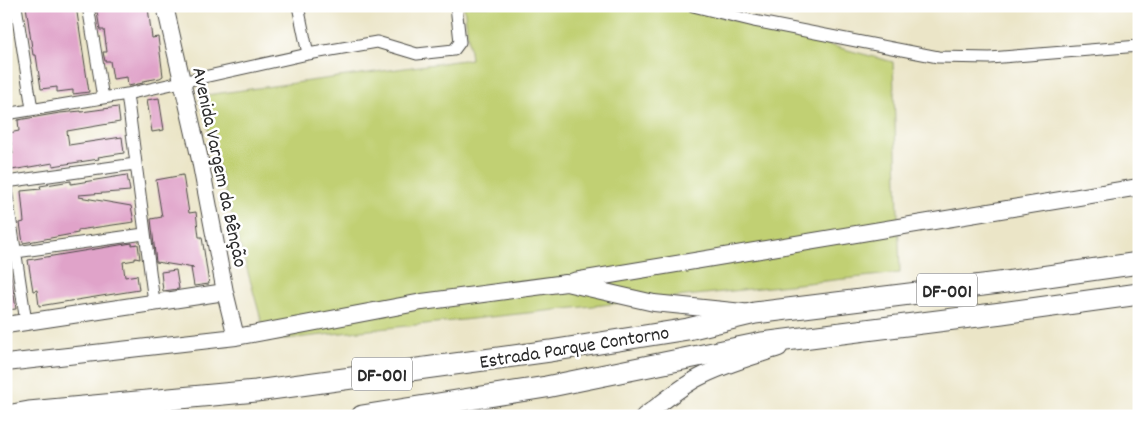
<svg xmlns="http://www.w3.org/2000/svg" width="1145" height="422" viewBox="0 0 1145 422" font-family="Dekko,sans-serif">
<rect width="100%" height="100%" fill="#fff"/>
<filter id="ink" filterUnits="userSpaceOnUse"><feTurbulence type="fractalNoise" baseFrequency=".02" numOctaves="2"/><feDisplacementMap in="SourceGraphic" scale="10" xChannelSelector="R" yChannelSelector="G"/><feConvolveMatrix kernelMatrix="1 2 1 2 8 2 1 2 1" color-interpolation-filters="sRGB"/></filter>
<filter id="wash" filterUnits="userSpaceOnUse"><feTurbulence type="fractalNoise" baseFrequency=".0096" numOctaves="4" result="noise"/><feDisplacementMap in="SourceGraphic" scale="20" xChannelSelector="R" yChannelSelector="G"/><feGaussianBlur stdDeviation="1.12" result="paint"/><feColorMatrix in="noise" values="0 0 0 0 0 0 0 0 0 0 0 0 0 0 0 0 0 1.4 0 .05"/><feComposite in="paint" operator="in"/></filter>
<g filter="url(#wash)">
<rect width="100%" height="100%" fill="#ebe5c7"/>
<path fill="#c1d073" stroke="#767e4f" d="M464,6H682L893,62L900,273L267,341L199,96L471,59Z"/>
<g id="blocks">
<path fill="#e0a3c9" d="M26,6H76L89,92L73,94V90L57,92V87L41,89L36,55H33Z
M96,6H145L146,8H148L152,38L158,37L163,76L160,78L143,81V83L128,86L127,77L113,79L110,61H105L103,52H107L104,30H100Z
M159,98L164,130L152,132L147,100Z
M118,107L120,122L67,131L69,145L122,137L124,153L98,157L99,159L53,166V163L12,170L9,154H13L9,133L19,131L18,120L60,113L81,111V112Z
M127,175L130,191L79,195V197L131,206L134,222L78,230V233L23,243L20,223L24,222L21,191L41,189L40,186L71,181V184Z
M183,175L189,213L196,212L199,237H202L209,284L194,286L191,268H194L156,262L151,219L162,217L156,180Z
M132,243V245L138,244L140,259L135,258V260L123,262L125,277L137,275L139,290L39,306L37,290L33,291L28,260Z
M6,269H10L16,309L6,310Z
M176,270L179,289L163,291L161,272Z"/>
</g>
</g>
<g filter="url(#ink)">
<use href="#blocks" fill-opacity="0" stroke="#484742" stroke-width="1"/>
<g fill="none" stroke-linecap="round" stroke-linejoin="round">
<g stroke="#484742" stroke-width="13">
<path id="street" d="M16,6L32,109
M88,6L103,98
M298,6L308,54
M693,6L754,21L938,57L990,58L1139,46
M127,94L154,302
M6,114L127,94L308,54L377,42L417,54L454,50L460,42L456,6
M6,182L135,164
M6,189L26,322
M16,252L144,234"/>
</g>
<g stroke="#484742" stroke-width="18">
<path id="secondary" d="M165,6L200,160L225,292L236,337
M574,281L1139,187
M6,325L225,292
M6,363L236,337L422,302L566,283L654,303L743,312
M644,416C662,403 679,388 698,378C724,364 752,357 779,348"/>
</g>
<g stroke="#484742" stroke-width="23">
<path id="highway" d="M7,416L29,412L256,391L550,351L688,329L755,313L999,283L1139,263
M362,416L546,387L762,343L1002,313L1139,294"/>
</g>
<use href="#street" stroke="#fff" stroke-width="11"/>
<use href="#secondary" stroke="#fff" stroke-width="16"/>
<use href="#highway" stroke="#fff" stroke-width="21"/>
</g>
</g>
<g text-anchor="middle" stroke-width="5" stroke-linejoin="round" paint-order="stroke">
<g fill="#fff" stroke="#6b6b6b" stroke-width="1">
<rect x="917" y="273.5" width="60" height="33" rx="4"/>
<rect x="352" y="357.5" width="60" height="33" rx="4"/>
</g>
<g font-size="19" font-weight="bold" fill="#2b2b2b">
<text x="947" y="297">DF-001</text>
<text x="382" y="381">DF-001</text>
</g>
<g font-size="20" fill="#2b2b2b" stroke="#fff">
<text transform="translate(221 167) rotate(78)" y="7">Avenida Vargem da Bênção</text>
<text transform="translate(574 346) rotate(-9)" y="7">Estrada Parque Contorno</text>
</g>
</g>
<rect width="1145" height="422" fill="none" stroke="#fff" stroke-width="25"/>
</svg>
